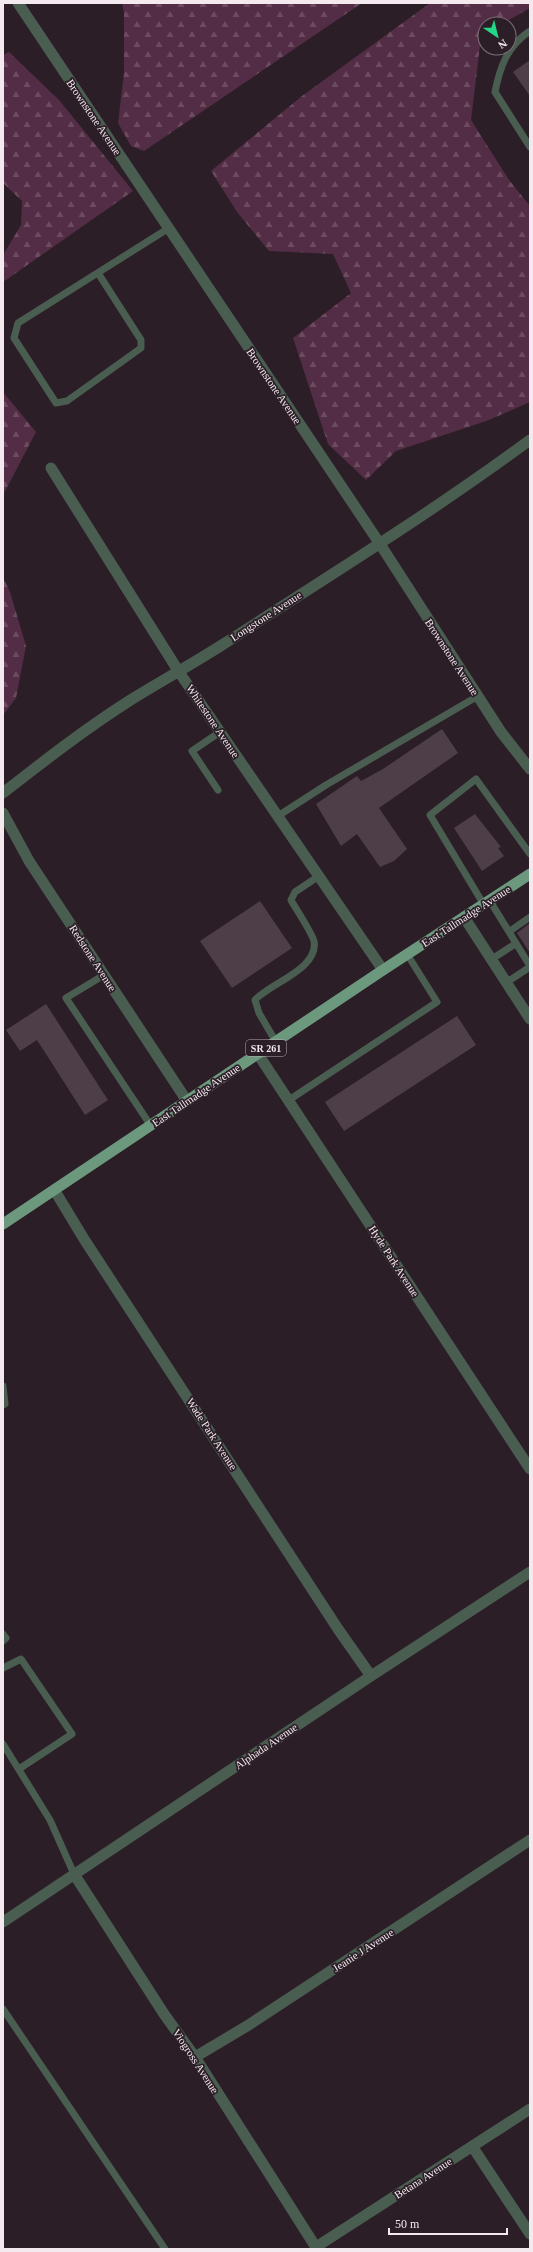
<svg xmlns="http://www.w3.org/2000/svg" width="533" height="2252" viewBox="0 0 533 2252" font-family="'Times New Roman',serif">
<defs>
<pattern id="forest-firs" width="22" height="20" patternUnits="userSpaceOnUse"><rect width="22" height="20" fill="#532c45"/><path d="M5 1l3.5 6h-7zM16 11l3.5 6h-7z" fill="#6c4b60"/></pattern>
</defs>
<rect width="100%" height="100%" fill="#2c1e27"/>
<path fill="url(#forest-firs)" d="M122,3H362L144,151L131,146L118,123L124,73V13Z
M430,3H530V8L502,24H485V34L481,37L471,120L509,180L530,206V402L489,420L396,451L366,480L328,444L293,338L351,293L333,254L269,251L237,212L211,171L302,96Z
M9,52L59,100L133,191L3,282V255L21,225L22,201L3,183V55Z
M3,392L36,432L3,495Z
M3,577L10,592L26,646L16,698L3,715Z"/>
<path fill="#4e3e47" d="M530,60V96L513,72Z
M442,729L458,753L379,808L407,849L394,861L380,867L357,834L341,846L316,804L357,776L361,781L383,769Z
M475,814L501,847L498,848L504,856L482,871L454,828Z
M260,901L292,948L232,988L200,941Z
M530,923V953L517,933Z
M46,1004L108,1100L85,1115L37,1040L20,1051L6,1030Z
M457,1016L476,1045L344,1131L325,1102Z"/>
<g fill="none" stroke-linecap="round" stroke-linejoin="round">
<path stroke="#495e50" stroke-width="7" d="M530,31C507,46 500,67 495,92L530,147
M98,273L141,340V348L67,401L56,403L14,338L18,323L169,228
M218,790L192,751L220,732
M278,816L326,785L478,696
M490,901L530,966
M484,905L430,815L476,779L530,854
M510,931L530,917
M492,959L515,944
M104,975L66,998L151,1126
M507,982L530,967
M276,1042L259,1013L255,1000C270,983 319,969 314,941C312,933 296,909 291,900L295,892L319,876
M289,1100L437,1002L407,954
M3,1386L5,1404L3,1405
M3,1634L6,1638L3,1641
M3,1668L21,1659L72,1734L19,1769
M3,1744L50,1820L74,1874
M3,2009L165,2249"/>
<path stroke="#495e50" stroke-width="11" d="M18,3L380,544L501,732L530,769
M51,468L179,672L383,970
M3,793C44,761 85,729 129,701C160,682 192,664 222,645C326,578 431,513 530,440
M3,813L29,861L187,1101
M464,917L530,1019
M258,1054L530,1469
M55,1191L84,1239L338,1629L371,1676
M74,1874L164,2014L195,2057L317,2249
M3,1922L371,1676L530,1572
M195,2057L247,2026L530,1840
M472,2146L530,2234
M316,2247L530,2109"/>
<path stroke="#6c997d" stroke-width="11" d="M3,1224L383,970L530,874"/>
</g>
<g text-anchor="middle" stroke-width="3.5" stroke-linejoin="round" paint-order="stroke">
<rect fill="#2c1e27" stroke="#b7acb3" stroke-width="1" x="246" y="1040" width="40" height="16" rx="3"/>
<g font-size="10" font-weight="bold" fill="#f3e9ef">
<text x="266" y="1052">SR 261</text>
</g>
<g font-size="11" fill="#f3e9ef" stroke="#2c1e27">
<text transform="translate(94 117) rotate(56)" y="4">Brownstone Avenue</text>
<text transform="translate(274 386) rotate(56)" y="4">Brownstone Avenue</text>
<text transform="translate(266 616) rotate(-33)" y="4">Longstone Avenue</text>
<text transform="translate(452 657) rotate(57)" y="4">Brownstone Avenue</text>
<text transform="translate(213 721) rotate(56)" y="4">Whitestone Avenue</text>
<text transform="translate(466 916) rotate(-33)" y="4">East Tallmadge Avenue</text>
<text transform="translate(93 958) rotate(57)" y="4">Redstone Avenue</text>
<text transform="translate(196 1095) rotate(-34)" y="4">East Tallmadge Avenue</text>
<text transform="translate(394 1261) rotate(57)" y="4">Hyde Park Avenue</text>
<text transform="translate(212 1434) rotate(57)" y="4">Wade Park Avenue</text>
<text transform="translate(266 1746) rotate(-34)" y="4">Alphada Avenue</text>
<text transform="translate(363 1950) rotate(-33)" y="4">Jeanie J Avenue</text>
<text transform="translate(196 2061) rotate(57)" y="4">Viogross Avenue</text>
<text transform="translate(423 2178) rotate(-33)" y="4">Betana Avenue</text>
</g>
</g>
<rect width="533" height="2252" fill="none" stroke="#f3e9ef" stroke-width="8"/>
<g transform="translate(497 36) rotate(145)"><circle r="19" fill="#2c1e27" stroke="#7c6f77"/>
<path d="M0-3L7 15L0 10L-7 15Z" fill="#22d887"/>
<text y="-6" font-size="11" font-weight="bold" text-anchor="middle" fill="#f3e9ef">N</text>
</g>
<path d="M389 2228v6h118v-6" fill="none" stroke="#f3e9ef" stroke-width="2"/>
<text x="395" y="2228" font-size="12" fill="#f3e9ef" stroke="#2c1e27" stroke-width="3" paint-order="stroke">50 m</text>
</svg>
